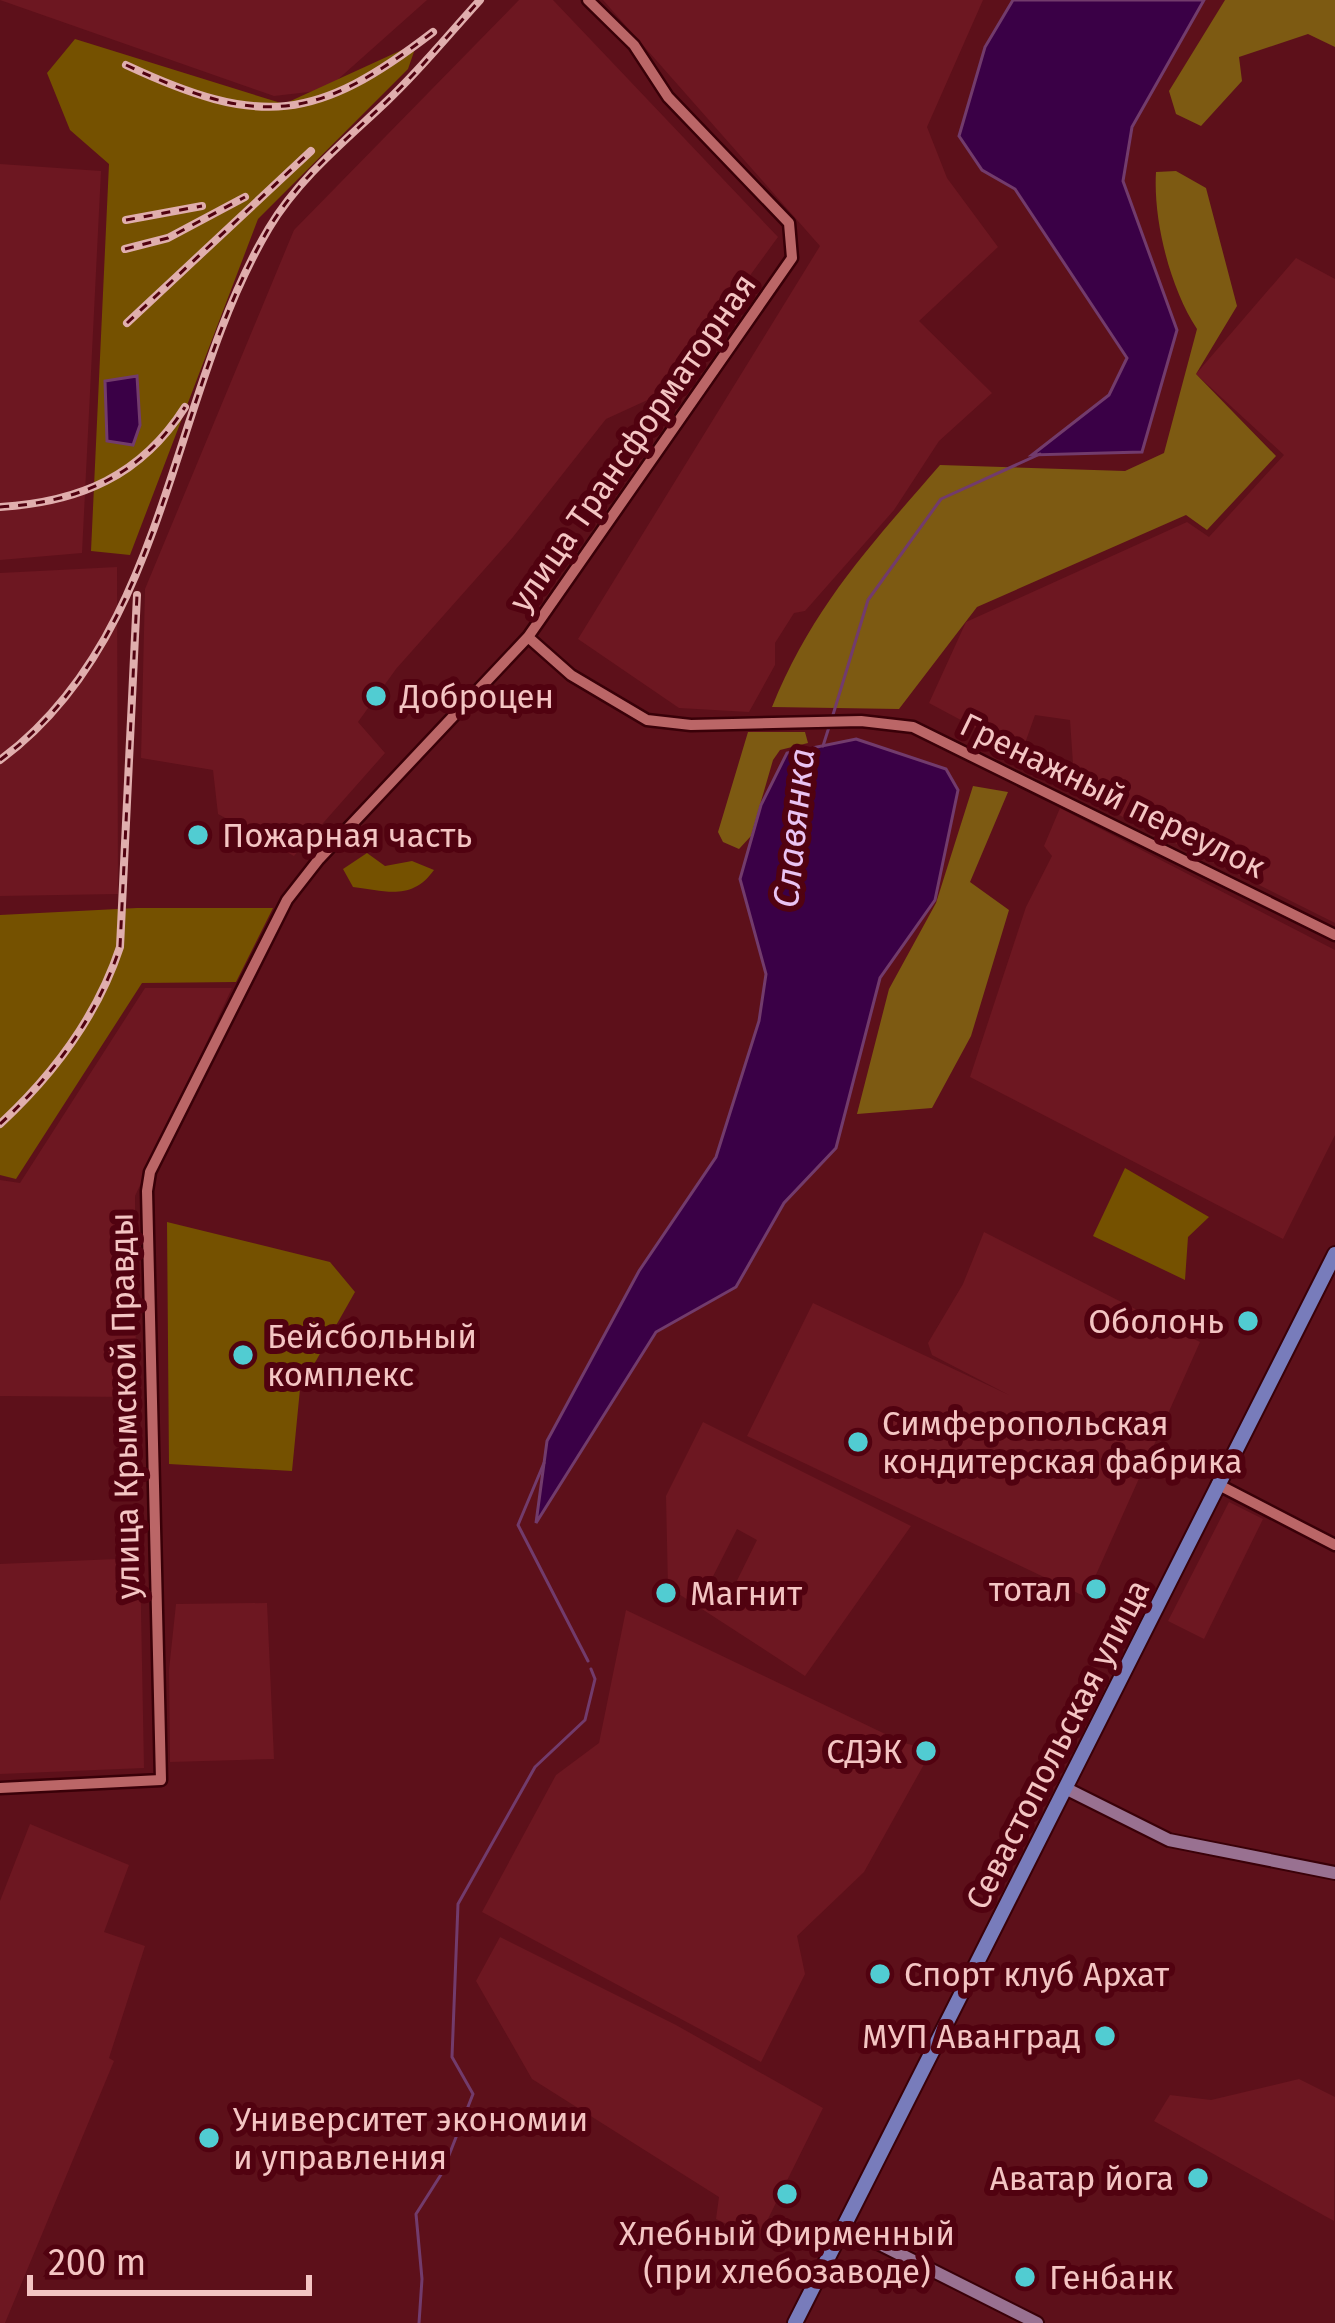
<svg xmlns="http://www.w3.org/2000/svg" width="1335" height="2323" viewBox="0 0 1335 2323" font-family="'Fira Sans',sans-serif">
<rect width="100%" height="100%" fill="#5d101a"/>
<path fill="#6d1721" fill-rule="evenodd" d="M0,0H427L326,90L274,96Z
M519,0H553L778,237L665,392L606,419L513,537L396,669L358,722L385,753L294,856L218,814L213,770L141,758L145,589L294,230Z
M603,0H983L927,127L947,178L998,247L919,321L992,393L939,441L894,510L805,611L794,613L775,643V665L749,712L679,708L578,639L820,246Z
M0,164L101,171L82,553L0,560Z
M1296,258L1335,279V923L1075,793L1070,720L1035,715L1023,749H1015L929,703L966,622L1187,522L1209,537L1284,455L1196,374Z
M117,567L118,894L0,896V573Z
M1060,808L1335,950V1135L1283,1239L970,1077L1026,907L1052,856L1044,846Z
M145,988H232L135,1196L136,1397L0,1396V1180L20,1183Z
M984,1232L1200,1342L1086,1597L747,1436L813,1303L1009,1395L932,1355L928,1343L963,1284Z
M703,1422L911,1526L805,1676L668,1587L666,1496ZM737,1529L757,1540L724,1607L703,1596Z
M1229,1502L1263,1519L1204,1639L1168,1621Z
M140,1558L144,1768L0,1774V1564Z
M267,1603L274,1759L170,1762L169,1670L176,1604Z
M626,1610L904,1743L932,1750L864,1872L797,1936L805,1974L761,2062L482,1912L556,1775L599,1743Z
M30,1824L129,1865L104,1932L145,1946L109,2058L114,2061L5,2323H0V1901Z
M500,1937L676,2025L823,2108L758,2239L716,2219L719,2197L532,2079L476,1981Z
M1299,2079L1335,2097L1334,2221L1154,2121L1170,2095L1211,2100Z"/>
<path fill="#755100" d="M75,39L284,104L417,43L408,69L258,219L130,555L91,551L109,164L70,130L47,73Z
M367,853L385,866L412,861L434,870C412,901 386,891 353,887L343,869Z
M137,908H273L236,982L142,983L16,1179L0,1175V915Z
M1125,1168L1209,1217L1188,1237L1185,1280L1093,1236Z
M167,1222L330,1262L355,1292L300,1389L292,1471L169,1464Z"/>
<path fill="#7d5a12" d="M1225,0H1335V47L1308,34L1239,57L1242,81L1201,126L1176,114L1169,91Z
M1176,171L1206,188L1237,306L1196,374L1276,456L1207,530L1186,515L977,607L899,709L772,707C813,606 870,546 940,465L1125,471L1164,453L1197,329C1170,288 1153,220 1156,172Z
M748,732H805L808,743L780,750L773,760L751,836L739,849L723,842L718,832Z
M973,786L1008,792L970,882L1009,910L971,1036L932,1108L857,1114L889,989L936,903Z"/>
<path fill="#3a0046" stroke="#723b6c" stroke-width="3" d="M1013,0H1204L1132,127L1123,181L1177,330L1142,452L1032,455L1109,395L1127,358L1015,189L982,170L959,136L985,47Z
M137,376L140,425L133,445L107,441L105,381Z
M856,739L946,769L958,790L935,900L880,978L836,1148L784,1203L736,1287L656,1332L536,1523L547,1441L639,1271L716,1157L759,1021L766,974L740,879L761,805L787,753Z"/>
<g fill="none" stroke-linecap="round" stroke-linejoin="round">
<path stroke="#723b6c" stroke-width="3" d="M832,718L868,600L941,499L1040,454
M823,746L829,727
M544,1463L518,1525L588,1661
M419,2323L422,2279L416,2214L442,2173L473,2094L452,2057L458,1904L535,1767L585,1720L595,1679L591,1669"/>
<g stroke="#390008" stroke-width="15">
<path id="tertiary" d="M528,637L571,675L647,720L691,725L861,721L913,727L1335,935
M1217,1484L1335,1545
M0,1788L161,1780L147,1191L150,1172L287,900L319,859L528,637L792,258L789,223L668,97L634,45L588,0"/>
</g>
<g stroke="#390008" stroke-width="16">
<path id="secondary" d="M1065,1788L1169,1840L1335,1873
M844,2226L1037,2323"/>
</g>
<g stroke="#390008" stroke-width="18">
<path id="primary" d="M795,2323L1335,1254"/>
</g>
<use href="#tertiary" stroke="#bb6667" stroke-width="10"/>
<use href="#secondary" stroke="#997191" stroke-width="12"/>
<use href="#primary" stroke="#787cbb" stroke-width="14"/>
<g stroke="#e0aead" stroke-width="8">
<path id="rail" d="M126,65C261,128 316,122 433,32
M126,220L202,206
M125,249L168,238L245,197
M127,323L311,151
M0,507C80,502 141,476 185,407
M0,760C169,635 168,398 269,228C299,178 345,141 387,101C420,70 449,34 480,0
M0,1124C54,1074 97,1017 120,947L137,595"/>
</g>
<use href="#rail" stroke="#510210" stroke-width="3" stroke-dasharray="9" stroke-linecap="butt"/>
</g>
<g fill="#51ccd2" stroke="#510210" stroke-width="4.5">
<circle cx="376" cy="696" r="12"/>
<circle cx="198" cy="835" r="12"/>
<circle cx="1248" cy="1321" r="12"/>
<circle cx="243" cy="1355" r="12"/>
<circle cx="858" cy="1442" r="12"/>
<circle cx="1096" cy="1589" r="12"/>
<circle cx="666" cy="1593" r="12"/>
<circle cx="926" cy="1751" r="12"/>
<circle cx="880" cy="1974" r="12"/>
<circle cx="1105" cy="2036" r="12"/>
<circle cx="209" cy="2138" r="12"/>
<circle cx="1198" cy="2178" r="12"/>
<circle cx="787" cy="2194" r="12"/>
<circle cx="1025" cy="2277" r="12"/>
</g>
<g text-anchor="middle" stroke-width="12" stroke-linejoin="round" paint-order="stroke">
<g font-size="33" fill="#f4c5c3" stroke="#510210">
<text transform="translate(632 442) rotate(-55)" y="12">улица Трансформаторная</text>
<text transform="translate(1113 795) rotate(26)" y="12">Гренажный переулок</text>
<text transform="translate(124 1406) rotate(-91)" y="12">улица Крымской Правды</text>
<text transform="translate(1057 1744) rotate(-63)" y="12">Севастопольская улица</text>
</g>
<g font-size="33" fill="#f4c5c3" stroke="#510210" text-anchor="start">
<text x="400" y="708">Доброцен</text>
<text x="222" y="847">Пожарная часть</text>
<text x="1224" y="1333" text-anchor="end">Оболонь</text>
<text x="267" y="1348">Бейсбольный<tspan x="267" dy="38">комплекс</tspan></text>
<text x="882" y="1435">Симферопольская<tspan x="882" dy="38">кондитерская фабрика</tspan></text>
<text x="1072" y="1601" text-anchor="end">тотал</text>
<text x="690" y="1605">Магнит</text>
<text x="902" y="1763" text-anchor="end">СДЭК</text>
<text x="904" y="1986">Спорт клуб Архат</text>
<text x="1081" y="2048" text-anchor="end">МУП Аванград</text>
<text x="233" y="2131">Университет экономии<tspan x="233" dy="38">и управления</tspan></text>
<text x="1174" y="2190" text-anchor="end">Аватар йога</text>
<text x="787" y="2245" text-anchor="middle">Хлебный Фирменный<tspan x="787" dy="38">(при хлебозаводе)</tspan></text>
<text x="1049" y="2289">Генбанк</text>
</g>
<g font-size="36" font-style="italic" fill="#e9c3f2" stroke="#510210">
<text transform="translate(793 828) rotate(-84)" y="13">Славянка</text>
</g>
</g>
<path d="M30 2275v18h279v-18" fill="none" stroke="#f4c5c3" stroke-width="6"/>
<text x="48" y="2275" font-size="36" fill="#f4c5c3" stroke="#510210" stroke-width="9" paint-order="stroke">200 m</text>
</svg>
